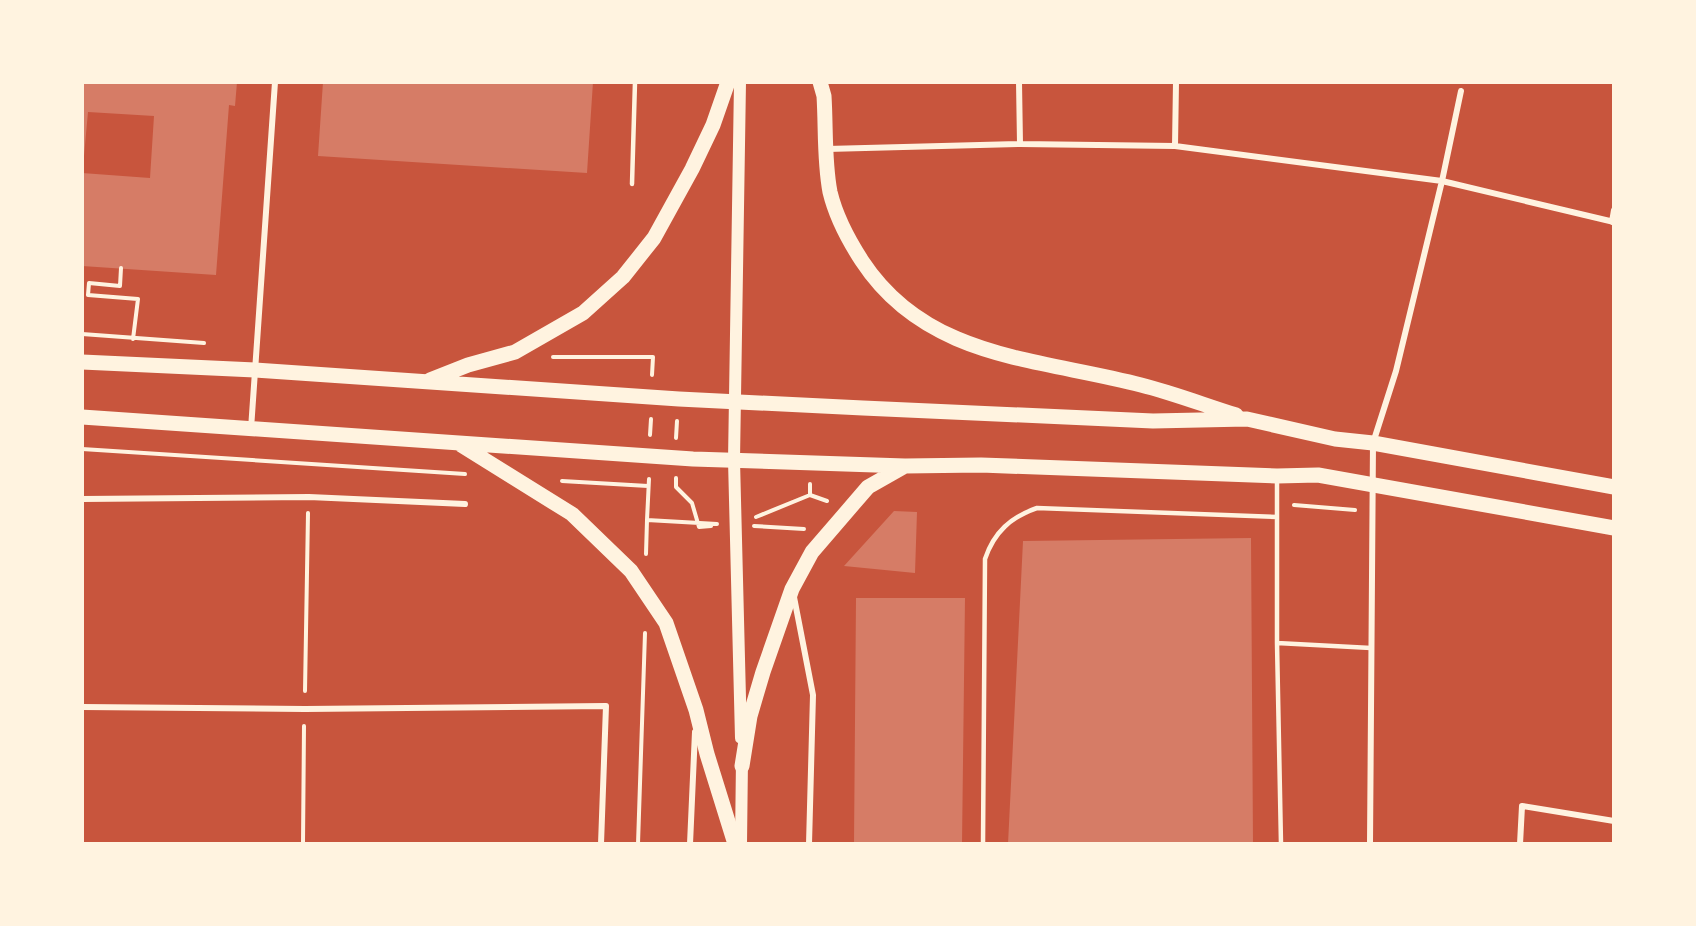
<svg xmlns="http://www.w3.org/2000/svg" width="1696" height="926" viewBox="0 0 1696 926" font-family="'Fira Sans',sans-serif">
<rect width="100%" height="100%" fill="#c8553d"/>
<path fill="#d67c66" d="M82,82H237L235,106L229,105L216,275L82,266V173L150,178L154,116L88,112L84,156H82Z
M323,82H593L587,173L318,156Z
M894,511L917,512L915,573L844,566Z
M1251,538L1253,844H1008L1023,541Z
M856,598H965L962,844H854Z"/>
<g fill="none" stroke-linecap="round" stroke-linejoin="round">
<path stroke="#fff3e0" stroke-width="4" d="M121,268L120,286L89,283L88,295L138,299L133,339
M82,334L204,343
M553,357H653L652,375
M650,435L651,419
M676,438L677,421
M82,449L465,474
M676,478V487L692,503L699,527L711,526
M562,481L648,486
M810,484V495L827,501
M1294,505L1355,510
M756,517L810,495
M647,520L649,479
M754,526L804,529
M646,554L647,520L717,524
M305,691L308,513
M303,844L304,726
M638,844L645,633"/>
<path stroke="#fff3e0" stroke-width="4.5" d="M632,184L635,82
M1277,643V478
M983,844L985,559C994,532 1011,517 1037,508L1277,517
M1281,844L1277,643L1371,648"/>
<path stroke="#fff3e0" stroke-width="6" d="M1019,82L1020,144
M1175,146L1176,82
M827,149L1020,144L1175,146L1442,181L1614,222
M1612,222L1614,210
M251,429L275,82
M82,499L309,497L465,504
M794,597L813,695L809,844
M82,707L305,709L606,706L601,844
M690,844L695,732
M1370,844L1373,443L1396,371L1442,181L1461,91
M1520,844L1522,806L1614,821"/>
<path stroke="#fff3e0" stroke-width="12" d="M740,82L734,460L741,738
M741,844L742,759"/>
<path stroke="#fff3e0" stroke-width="15" d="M820,82L824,96C826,127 824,161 830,192C836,217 849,241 862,261C927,360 1039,358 1141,385C1173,393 1204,405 1236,415
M82,362L255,370L679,399L863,408L1153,421L1247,419L1335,439L1373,443L1614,487
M430,380L468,365L515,352L583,313L623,277L654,238L692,169L713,125L728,82
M82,417L693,459L905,466L981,465L1277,476L1318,475L1614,528
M461,445L572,514L631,571L666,623L696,710L707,754L735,844
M742,766L750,716L763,672L792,589L812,552L868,487L905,466"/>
</g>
<rect width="1696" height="926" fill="none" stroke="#fff3e0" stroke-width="168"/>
</svg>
